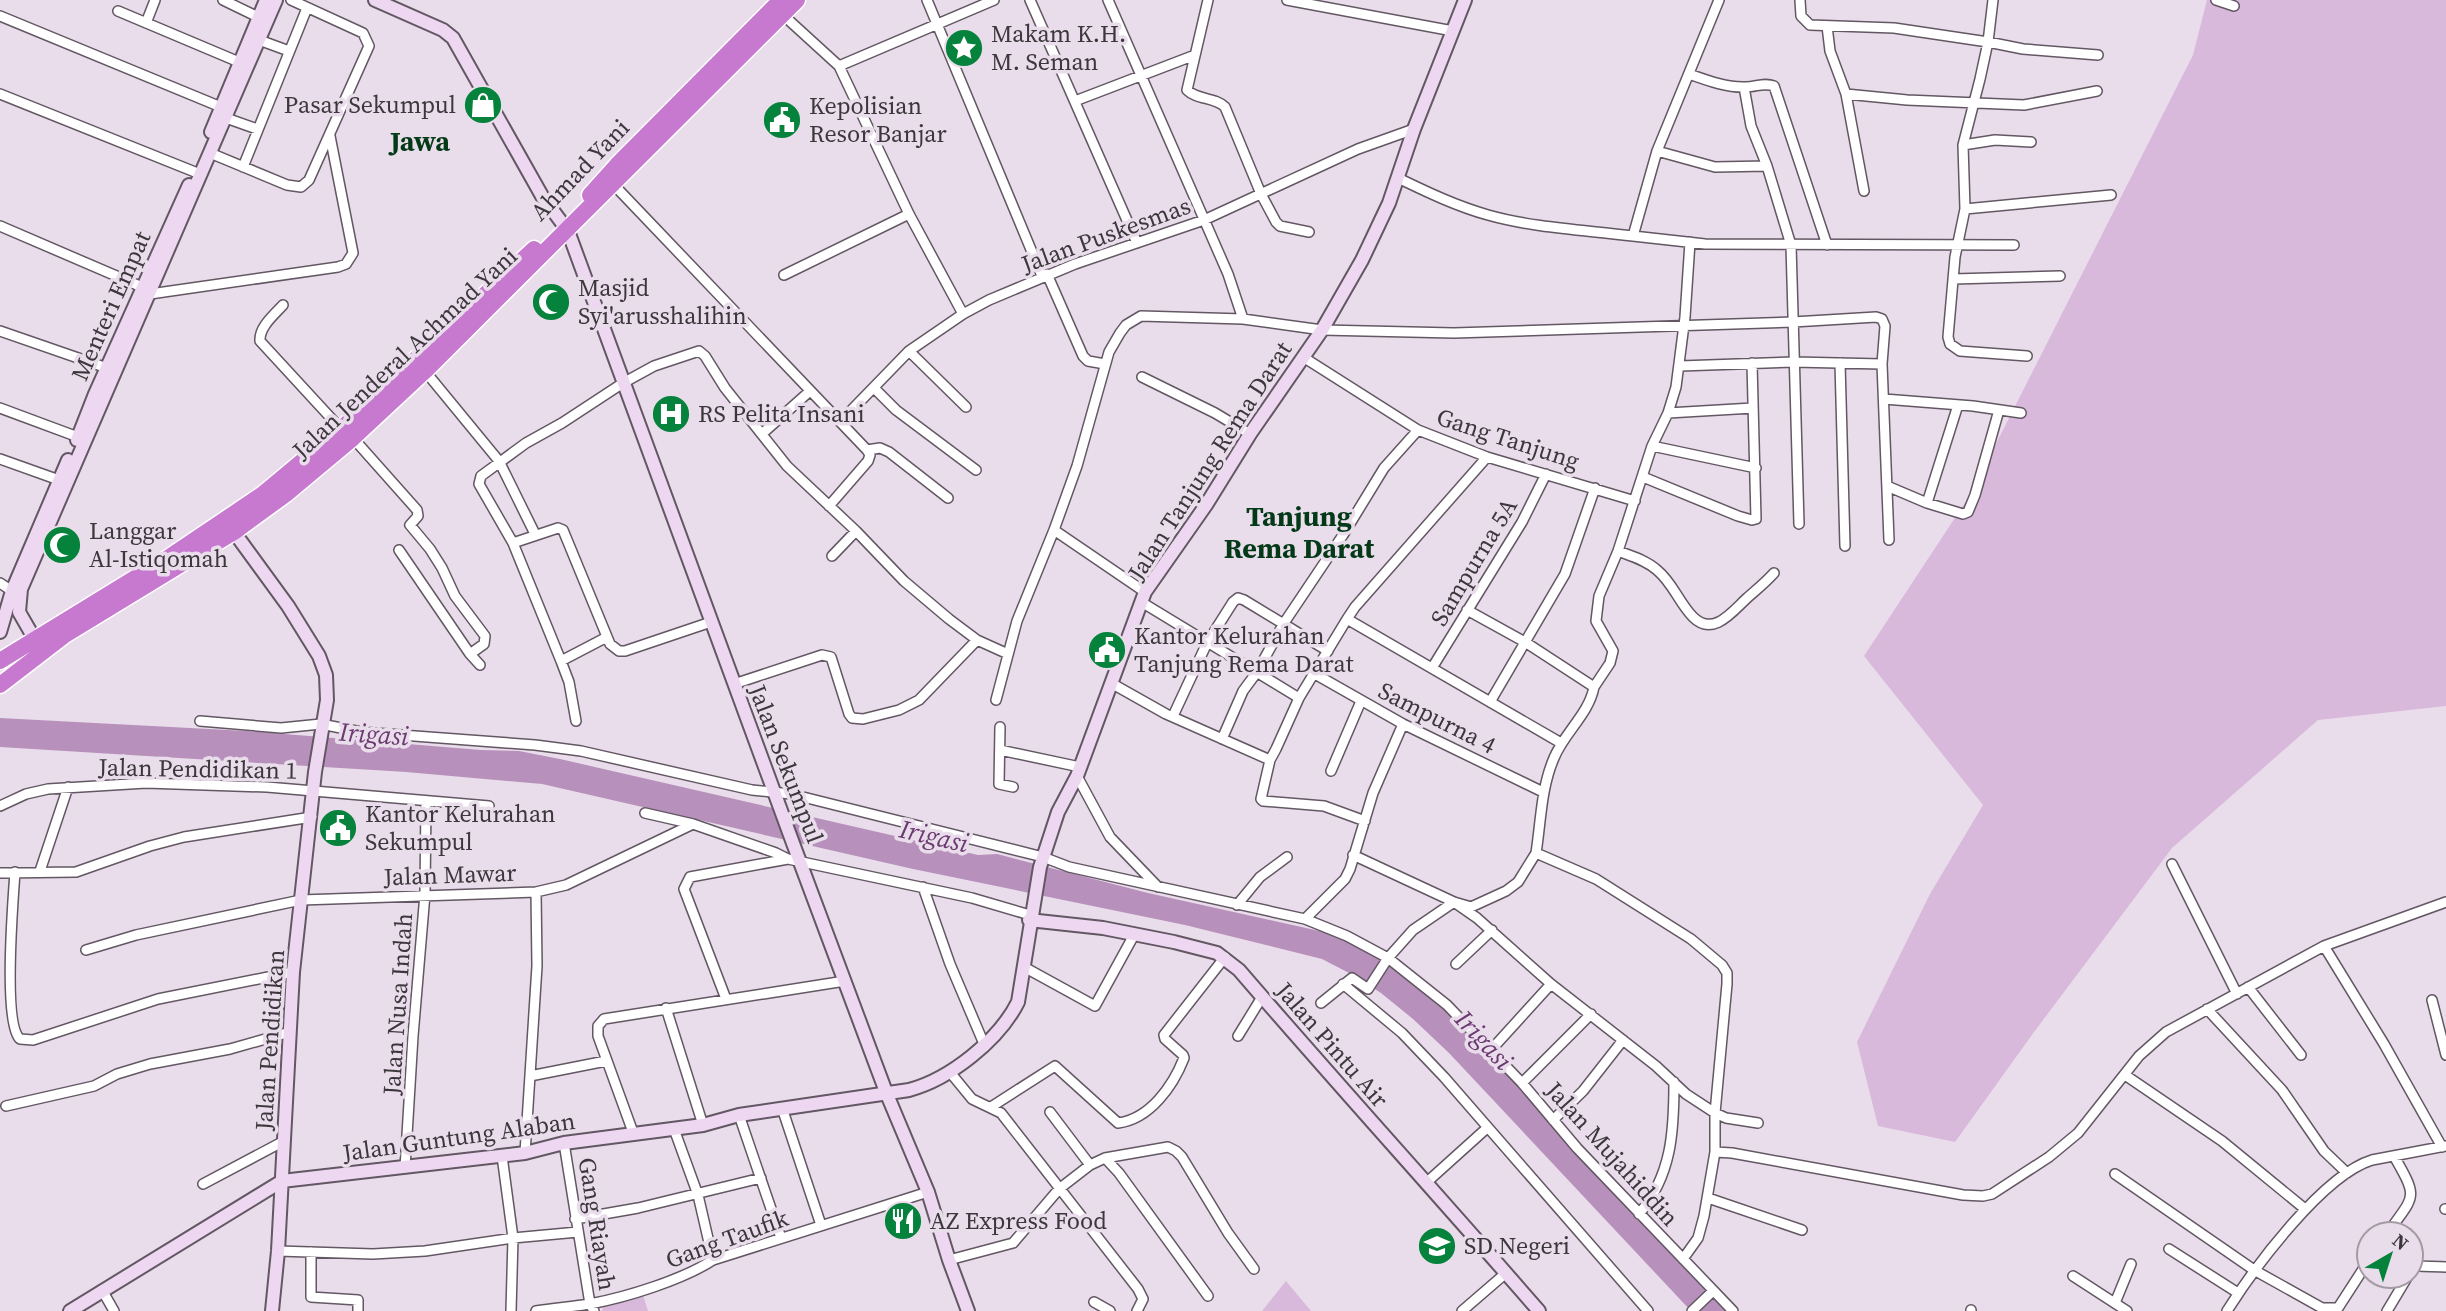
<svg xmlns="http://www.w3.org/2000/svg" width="2446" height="1311" viewBox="0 0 2446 1311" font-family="'Source Serif 4',serif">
<rect width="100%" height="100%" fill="#eaddeb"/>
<path fill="#d8b8db" d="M2207,0H2446V706L2318,720L2172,848L2034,1032L1955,1142L1878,1126L1857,1042L1930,894L1983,805L1864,656L1970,495L2193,55Z
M1286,1281L1311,1311H1262Z
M642,1292L648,1311H602L604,1305Z"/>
<path fill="#b791bb" d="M0,718L247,731L481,750L519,751L560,759L978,855L997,854L1148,893L1333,934L1379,955L1433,996L1731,1311H1691L1449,1053L1413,1019L1381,993L1351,974L1322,959L1185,925L913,869L542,784L406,772L0,747Z"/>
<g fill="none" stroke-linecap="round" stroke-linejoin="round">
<g stroke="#625763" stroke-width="12">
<path id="street" d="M223,0L258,17
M927,0L1042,276
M1030,0L1137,243
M1108,0L1228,274L1243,319
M1208,0L1187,90C1197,100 1215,97 1225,107L1261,194L1276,222L1280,226L1309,232
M1287,0L1453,31
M1719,0L1657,151L1633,236L1705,244L2014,245
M1800,0L1801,16L1810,25L1894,28L1988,42L1980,79L1963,145L1965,209L1955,257L1948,337L1950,344L1960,351L2027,356
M1993,0L1988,42L2023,49L2098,55
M2216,0L2234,6
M118,11L239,62
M782,14L839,66L909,214L963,314
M0,16L221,107
M146,23L155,0
M1827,26L1830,51L1846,94L1864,191
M259,40L289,51
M839,66L994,0
M1689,74C1706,80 1727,88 1746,87C1756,87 1764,82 1774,86L1827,245
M1744,87L1751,126L1767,166L1791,245L1799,524
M0,94L195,172
M1846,94L1907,100L2024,105L2097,91
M1075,101L1195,55
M226,118L257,129
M1963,145L1995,140L2031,142
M1657,151L1715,167L1767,166
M210,153L287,185L301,187L309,180L369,46L363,33L291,0
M243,167L307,8
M1398,178C1427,192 1456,206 1488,215C1534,228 1585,230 1633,236
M614,185L867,450L870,455L868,461L829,506
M1965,209L2111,195
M0,226L142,287
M1047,274L1083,356L1088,361L1105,364
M784,275L909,214
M1953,279L2060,276
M150,294L338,267L346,264L353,253L330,136
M283,305C274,315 259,327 260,341L341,429
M0,331L107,368
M909,351L966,407
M1303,357L1418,430L1487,457L1635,501
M1840,363L1845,546
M1680,366L1794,362L1882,364L1889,540
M425,371L499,461L535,534
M1142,377L1215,413L1250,434
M874,388L896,410L976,470
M1884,399L1973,406L2021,413
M0,408L78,437
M1668,413L1753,408
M840,422L909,351L963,314L989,300L1075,264L1204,220L1358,149L1414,129
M763,433L810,391
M353,438L417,510L418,516L410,525L430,549L442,568L455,596L485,636L484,644L470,654
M1652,446L1756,468
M867,450L880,448L889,452L948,498
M0,459L59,480
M1643,477L1738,516L1752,520L1756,519L1752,363
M1887,486L1927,503L1963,514L1968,512L1975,495L1999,410
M1927,503L1958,405
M1054,530L1145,592
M513,543L558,528L563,530L610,644L619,651H625L711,622
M399,550L470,654L480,665
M1618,551C1631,556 1646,560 1657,570C1673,583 1679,603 1693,617C1713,637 1732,612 1746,599C1756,590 1765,583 1774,573
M832,556L856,531L904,581L949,619L977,640L1008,654
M0,583L12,591
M1143,603L1299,698
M1467,610L1525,642L1594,687C1589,714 1564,733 1554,758C1541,788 1541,821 1536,853L1596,879L1691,939L1722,965L1727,973V984L1715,1113L1726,1118L1758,1123
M1347,619L1561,743
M561,661L607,637
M1432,668L1522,522L1546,474
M1315,674L1403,724L1543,792
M1111,683L1166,714L1270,760
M734,684L822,655L831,657L849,714L852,718L863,719L899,710L919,700L977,640
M1594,687L1610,663L1613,651L1596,621L1599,596L1618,551L1652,446L1668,413L1676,387L1685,317L1690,242
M996,700L1017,621L1054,530L1077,466L1109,352L1120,333L1126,325L1141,316L1243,319L1322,330L1454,333L1793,322L1876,317L1882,319L1885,326L1882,364
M1490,702L1565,574L1595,488
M1173,716L1207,643L1233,602L1238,598L1244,600L1328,651
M200,721L281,728L321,724L361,732L535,745L581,751L752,790L791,794L1043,857L1069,867L1305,919L1347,936L1388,958L1447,1005L1522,1083L1577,1148L1733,1311
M576,721L569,682L561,661L513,543L479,484L481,476L526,443L562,423L623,383L654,366L699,351L705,356L725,388L787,466L856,531
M1000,727L999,784L1013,787
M1222,739L1243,691L1257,672L1284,623L1343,535L1384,468L1418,430
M1000,750L1080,767
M1331,771L1361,701
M1077,776L1110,837L1158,887
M0,806L26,794L48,789L146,783L267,787L489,806
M645,813L693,824
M1365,821L1324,806L1263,801L1261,799L1270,760L1276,749L1299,698L1347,619L1355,607L1487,457
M1353,855L1454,902L1477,918L1551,984L1656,1066L1686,1094L1715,1113V1152
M2172,864L2237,994
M40,871L68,787
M15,872C13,900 3,1024 20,1039L33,1040L158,999L293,972
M0,873L76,872L150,846L184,837L312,817
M923,887L950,964L984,1044
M1237,905L1260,877L1287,857
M1305,919L1345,879L1350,869L1373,793L1403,724
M2324,946L2384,1044L2442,1147
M86,950L136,935L301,900L536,892L566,885L693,824L776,853L788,859
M1456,964L1492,930
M1024,967L1095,1006L1134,935
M1343,984L1402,1033L1444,1077L1648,1311
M2248,987L2301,1055
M726,999L684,889L690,877L788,859L972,898L1030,915
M2432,1000L2446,1055
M1321,1003L1352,978L1368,989L1388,958L1413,930L1454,902L1471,907L1506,891L1518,882L1536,853
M666,1008L703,1125
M2207,1009L2282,1090L2324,1151L2347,1173
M1238,1036L1262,997
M1491,1050L1551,984
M949,1071L972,1099L1001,1113L1138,1289L1143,1299L1137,1311
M2125,1075L2222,1141L2305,1209
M530,1076L606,1061
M1522,1083L1591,1014
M6,1106L94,1086L117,1074L150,1064L230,1049L290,1032
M991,1107L1055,1066L1118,1123C1150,1119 1173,1086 1184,1058L1183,1055L1165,1039L1164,1035L1225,957
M782,1108L821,1225
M1050,1112L1090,1165
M739,1115L781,1238
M1553,1120L1583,1091L1623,1040
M674,1129L698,1195L713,1260
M634,1135L598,1036V1026L604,1019L845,981
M564,1143L590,1304L594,1311
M525,1153L537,966L536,892
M502,1156L513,1238L511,1311
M1105,1158L1119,1173L1208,1296
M405,1168L413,1036L425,894L426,801
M2115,1174L2254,1270L2322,1308H2338L2369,1260
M1427,1182L1487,1128
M203,1184L284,1141
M1708,1198L1802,1230
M2445,1209H2446
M1639,1214C1672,1175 1674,1131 1674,1082
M575,1219L638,1208L761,1178
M2387,1234C2415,1194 2419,1200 2394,1156
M2169,1249L2238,1293
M278,1251L373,1254L425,1251L513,1238L578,1232
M311,1252V1297L358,1300V1311
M1683,1259L1698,1238L1704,1216L1715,1152L1732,1153L1963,1195L1983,1196L1992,1194L2049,1157L2078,1133L2139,1056L2166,1032L2324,946L2446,902
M949,1260L1013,1243L1059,1189L1090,1165L1105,1158L1168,1147L1176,1151L1182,1157L1228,1233L1254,1269
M2411,1265C2416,1267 2437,1266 2446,1267
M2073,1276L2127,1311
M102,1290L114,1311
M1094,1302L1110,1311
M2115,1303L2131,1264
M536,1311C554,1308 572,1307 590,1304C627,1297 682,1280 713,1260L928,1192
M1462,1311L1506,1273
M1692,1311L1713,1291
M1971,1311V1310
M2227,1311C2254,1268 2323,1175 2372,1160L2446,1146
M2387,1311L2408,1276"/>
</g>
<g stroke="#625763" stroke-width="16">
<path id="secondary" d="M375,0L443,30L453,38L542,196L568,231L794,846L886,1092L928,1192L949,1260L968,1311
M211,132L266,0
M77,440L95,394L189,185
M234,532L288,606L319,656L326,675L327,700L315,772L293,972L278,1251L272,1311
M0,632L12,591L68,460
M34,638L19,612L21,589L276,0
M1029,920L1103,928L1174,942L1217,953L1239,970C1338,1085 1440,1197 1539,1311
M70,1311L282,1181L525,1153L564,1143L703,1125L739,1115L909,1090C950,1079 999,1040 1018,1002L1040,867L1058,812L1077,776L1145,592L1206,505L1250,434L1322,330L1362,260L1389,203L1414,129L1465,0"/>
</g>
<g stroke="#fff" stroke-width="19">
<path id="highway" d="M590,195L617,165L781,0
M0,661L171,556L263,494L341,429L534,249
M0,685L65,635L234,532L286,494L353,438L425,371L797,0"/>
</g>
<use href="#street" stroke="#fff" stroke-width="9"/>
<use href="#secondary" stroke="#eed7f1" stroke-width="12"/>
<use href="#highway" stroke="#c679cf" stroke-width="16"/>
</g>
<defs>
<g id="sight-disc" transform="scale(2.0125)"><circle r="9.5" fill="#05823b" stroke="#eaddeb"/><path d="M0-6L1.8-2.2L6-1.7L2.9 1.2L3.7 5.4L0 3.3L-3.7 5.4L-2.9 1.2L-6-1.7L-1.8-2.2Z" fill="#fff"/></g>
<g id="shop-disc" transform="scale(2.0125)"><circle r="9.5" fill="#05823b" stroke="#eaddeb"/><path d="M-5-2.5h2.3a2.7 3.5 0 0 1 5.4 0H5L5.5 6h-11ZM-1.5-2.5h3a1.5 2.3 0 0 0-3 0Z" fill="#fff"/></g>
<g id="civic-disc" transform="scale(2.0125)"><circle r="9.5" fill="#05823b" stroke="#eaddeb"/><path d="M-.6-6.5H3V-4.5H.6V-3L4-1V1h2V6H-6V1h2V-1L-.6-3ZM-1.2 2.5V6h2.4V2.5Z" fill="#fff"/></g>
<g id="mosque-disc" transform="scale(2.0125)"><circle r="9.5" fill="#05823b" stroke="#eaddeb"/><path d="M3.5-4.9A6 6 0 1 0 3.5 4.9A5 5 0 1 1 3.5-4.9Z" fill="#fff"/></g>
<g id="hospital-disc" transform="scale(2.0125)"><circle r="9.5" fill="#05823b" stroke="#eaddeb"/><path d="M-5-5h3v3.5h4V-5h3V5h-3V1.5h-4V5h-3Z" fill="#fff"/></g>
<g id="restaurant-disc" transform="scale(2.0125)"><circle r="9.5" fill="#05823b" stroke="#eaddeb"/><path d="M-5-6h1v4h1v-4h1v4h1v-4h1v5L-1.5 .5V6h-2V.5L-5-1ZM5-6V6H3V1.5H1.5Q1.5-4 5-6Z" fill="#fff"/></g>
<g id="school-disc" transform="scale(2.0125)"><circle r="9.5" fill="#05823b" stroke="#eaddeb"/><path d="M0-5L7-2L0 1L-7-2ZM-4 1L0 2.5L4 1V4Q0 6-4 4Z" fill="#fff"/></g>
</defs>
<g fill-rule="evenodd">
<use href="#sight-disc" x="964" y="48"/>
<use href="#shop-disc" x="483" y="105"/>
<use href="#civic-disc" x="782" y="120"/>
<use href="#mosque-disc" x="551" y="302"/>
<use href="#hospital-disc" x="671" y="414"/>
<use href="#mosque-disc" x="62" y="545"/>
<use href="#civic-disc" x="1107" y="650"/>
<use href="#civic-disc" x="338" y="828"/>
<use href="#restaurant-disc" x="903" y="1221"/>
<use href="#school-disc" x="1437" y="1246"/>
</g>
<g text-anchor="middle" stroke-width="7" stroke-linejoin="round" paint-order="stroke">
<g font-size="24" fill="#3c373d" stroke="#eaddeb" text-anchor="start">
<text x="991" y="42">Makam K.H.<tspan x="991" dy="28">M. Seman</tspan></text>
<text x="456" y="113" text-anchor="end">Pasar Sekumpul</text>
<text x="809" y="114">Kepolisian<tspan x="809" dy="28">Resor Banjar</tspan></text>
<text x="578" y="296">Masjid<tspan x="578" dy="28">Syi'arusshalihin</tspan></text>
<text x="698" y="422">RS Pelita Insani</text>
<text x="89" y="539">Langgar<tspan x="89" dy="28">Al-Istiqomah</tspan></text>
<text x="1134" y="644">Kantor Kelurahan<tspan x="1134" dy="28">Tanjung Rema Darat</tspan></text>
<text x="365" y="822">Kantor Kelurahan<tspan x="365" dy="28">Sekumpul</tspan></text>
<text x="930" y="1229">AZ Express Food</text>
<text x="1464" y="1254">SD Negeri</text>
</g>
<g font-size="24" fill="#3c373d" stroke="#eaddeb">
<text transform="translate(580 170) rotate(-46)" y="8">Ahmad Yani</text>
<text transform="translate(1106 235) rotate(-20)" y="8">Jalan Puskesmas</text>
<text transform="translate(111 306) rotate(-66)" y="8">Menteri Empat</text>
<text transform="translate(405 353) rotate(-43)" y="8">Jalan Jenderal Achmad Yani</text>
<text transform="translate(1508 439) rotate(18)" y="8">Gang Tanjung</text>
<text transform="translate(1210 461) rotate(-57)" y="8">Jalan Tanjung Rema Darat</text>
<text transform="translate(1474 562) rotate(-59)" y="8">Sampurna 5A</text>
<text transform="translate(1437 718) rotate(27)" y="8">Sampurna 4</text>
<text transform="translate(786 764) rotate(69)" y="8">Jalan Sekumpul</text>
<text transform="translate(198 769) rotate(1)" y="8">Jalan Pendidikan 1</text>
<text transform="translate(450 875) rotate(-2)" y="8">Jalan Mawar</text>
<text transform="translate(398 1004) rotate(-86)" y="8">Jalan Nusa Indah</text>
<text transform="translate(270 1040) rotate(-86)" y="8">Jalan Pendidikan</text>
<text transform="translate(1332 1045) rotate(49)" y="8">Jalan Pintu Air</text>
<text transform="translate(459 1137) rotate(-8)" y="8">Jalan Guntung Alaban</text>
<text transform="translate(1612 1154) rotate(48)" y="8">Jalan Mujahiddin</text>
<text transform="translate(597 1224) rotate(81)" y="8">Gang Riayah</text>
<text transform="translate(727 1239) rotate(-20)" y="8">Gang Taufik</text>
</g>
<g font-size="26" font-style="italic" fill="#6a3a70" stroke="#eaddeb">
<text transform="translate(374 734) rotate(4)" y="9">Irigasi</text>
<text transform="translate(934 836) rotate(13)" y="9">Irigasi</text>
<text transform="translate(1484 1040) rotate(47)" y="9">Irigasi</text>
</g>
<g font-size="28" font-weight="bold" fill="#033917" stroke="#eaddeb">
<text x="420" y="151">Jawa</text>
<text x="1299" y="526">Tanjung<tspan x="1299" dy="32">Rema Darat</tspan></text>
</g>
</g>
<g transform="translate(2390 1255) rotate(39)"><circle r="33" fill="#eaddeb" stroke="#a49ba5" stroke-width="2"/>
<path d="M0-5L12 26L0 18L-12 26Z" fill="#05823b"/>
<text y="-10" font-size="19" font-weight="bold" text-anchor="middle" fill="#3c373d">N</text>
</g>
</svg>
